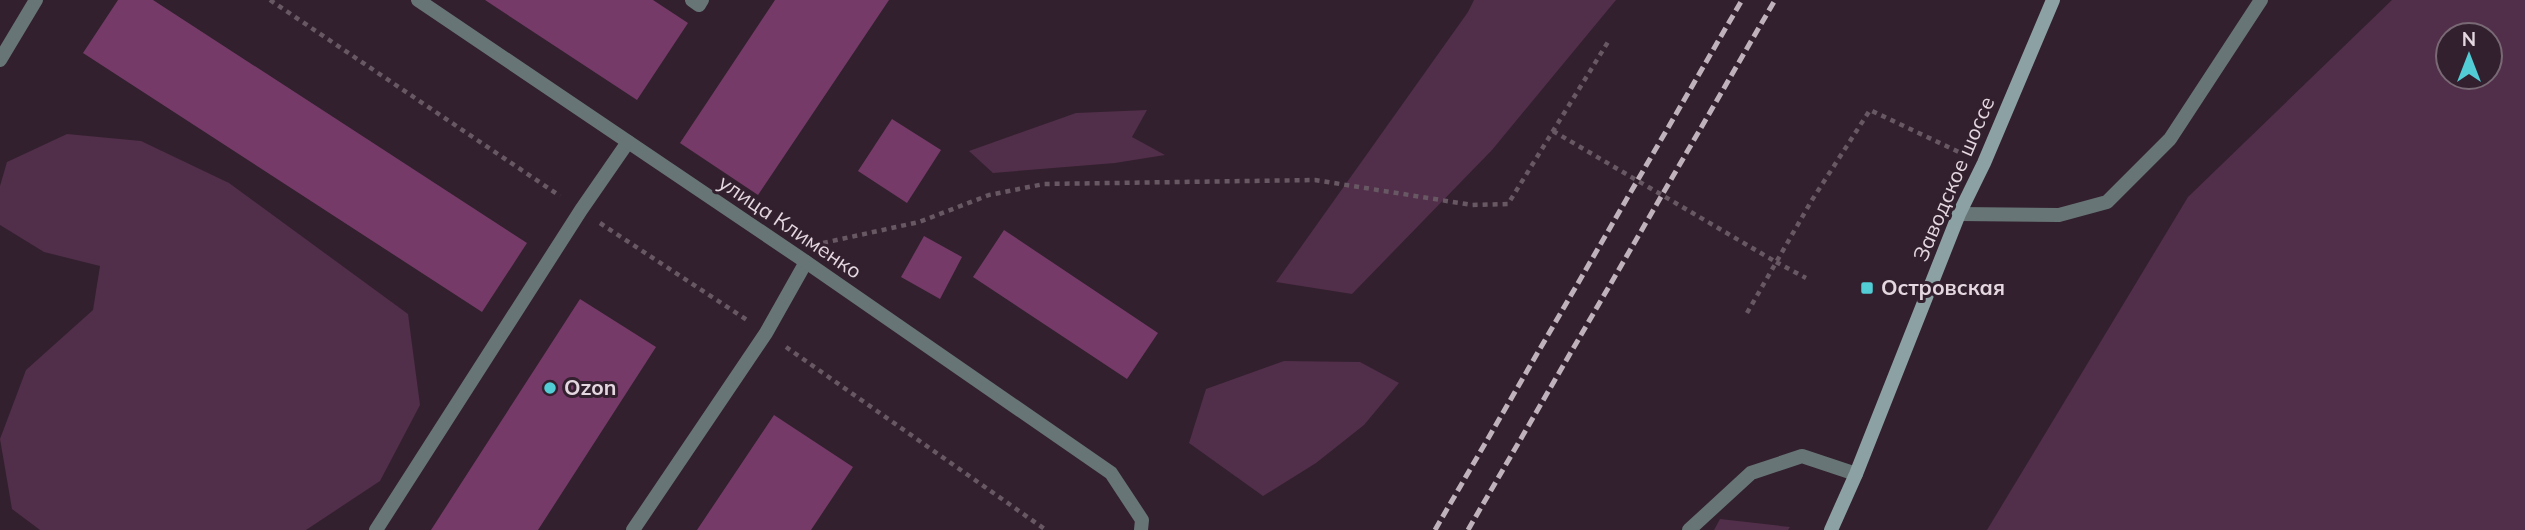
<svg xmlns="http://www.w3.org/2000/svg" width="2525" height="530" viewBox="0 0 2525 530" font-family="Mulish,sans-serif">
<rect width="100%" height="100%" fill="#32202e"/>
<path fill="#512e49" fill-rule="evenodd" d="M1474,0H1616L1492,150L1352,294L1276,282L1468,12Z
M2392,0H2525V530H1987L2188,197ZM2448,35H2490V77H2448Z
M1147,110L1132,137L1165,155L1115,163L993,173L969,151L1076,113Z
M67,134L141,141L229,183L408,314L420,405L380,481L306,530H40L12,509L0,439L26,370L93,310L100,266L44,252L0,225V186L7,162Z
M1284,361L1360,362L1399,383L1364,425L1316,463L1263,496L1189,443L1206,389Z
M1720,519L1790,527L1788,530H1714Z"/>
<path fill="#753a68" d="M118,0H153L527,243L482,312L83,53Z
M485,0H653L688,23L637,100Z
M775,0H889L758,195L680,143Z
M892,119L941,150L907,203L858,171Z
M1004,230L1158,333L1127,379L973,277Z
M924,236L962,257L940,299L901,277Z
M580,299L656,347L538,530H431Z
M774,415L853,467L811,530H697Z"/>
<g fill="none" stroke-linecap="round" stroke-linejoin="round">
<path stroke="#685864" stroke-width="4.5" stroke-dasharray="5 5" stroke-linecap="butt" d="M270,0L560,196
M600,223L747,320
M823,243L919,222L989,195L1044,184L1315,180L1472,205L1508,204L1608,42
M1776,262L1806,278
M1747,313L1812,200L1870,110L1961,153
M786,347L1046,530"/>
<path stroke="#677576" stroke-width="14" d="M692,0L699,5L702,0
M0,60L36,0
M1959,214L2059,215L2107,202L2170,139L2261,0
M376,530L581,210L628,142
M633,530L766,333L806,262
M1689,530L1751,473L1802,456L1856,474"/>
<path stroke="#677576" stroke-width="14" d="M418,0L806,262L1111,473L1142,520L1141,530"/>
<path stroke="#8ba1a3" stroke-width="14" d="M1831,530L1856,474L1959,214L1984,163L2053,0"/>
<path stroke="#c0b2bc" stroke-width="5" stroke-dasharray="10 5" stroke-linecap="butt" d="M1435,530L1742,0
M1468,530L1775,0"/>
<path stroke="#685864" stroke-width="4.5" stroke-dasharray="5 5" stroke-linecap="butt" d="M1553,131L1776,262"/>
</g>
<g fill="#52ccd5" stroke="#32202e" stroke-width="2.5">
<rect x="1860" y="281" width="14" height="14" rx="3.5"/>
<circle cx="550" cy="388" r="7"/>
</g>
<g text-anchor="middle" stroke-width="6" stroke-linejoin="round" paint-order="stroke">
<g font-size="21" fill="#e4d7e0" stroke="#32202e">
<text transform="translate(1954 179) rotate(-67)" y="7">Заводское шоссе</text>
<text transform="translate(790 227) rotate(34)" y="7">улица Клименко</text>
</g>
<g font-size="21" font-weight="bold" fill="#e4d7e0" stroke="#32202e" text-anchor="start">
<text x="1881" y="295">Островская</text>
<text x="564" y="395">Ozon</text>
</g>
</g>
<g transform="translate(2469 56)"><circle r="33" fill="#32202e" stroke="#796975" stroke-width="2"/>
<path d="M0-5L12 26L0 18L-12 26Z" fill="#52ccd5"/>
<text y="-10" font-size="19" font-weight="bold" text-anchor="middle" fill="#e4d7e0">N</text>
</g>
</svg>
